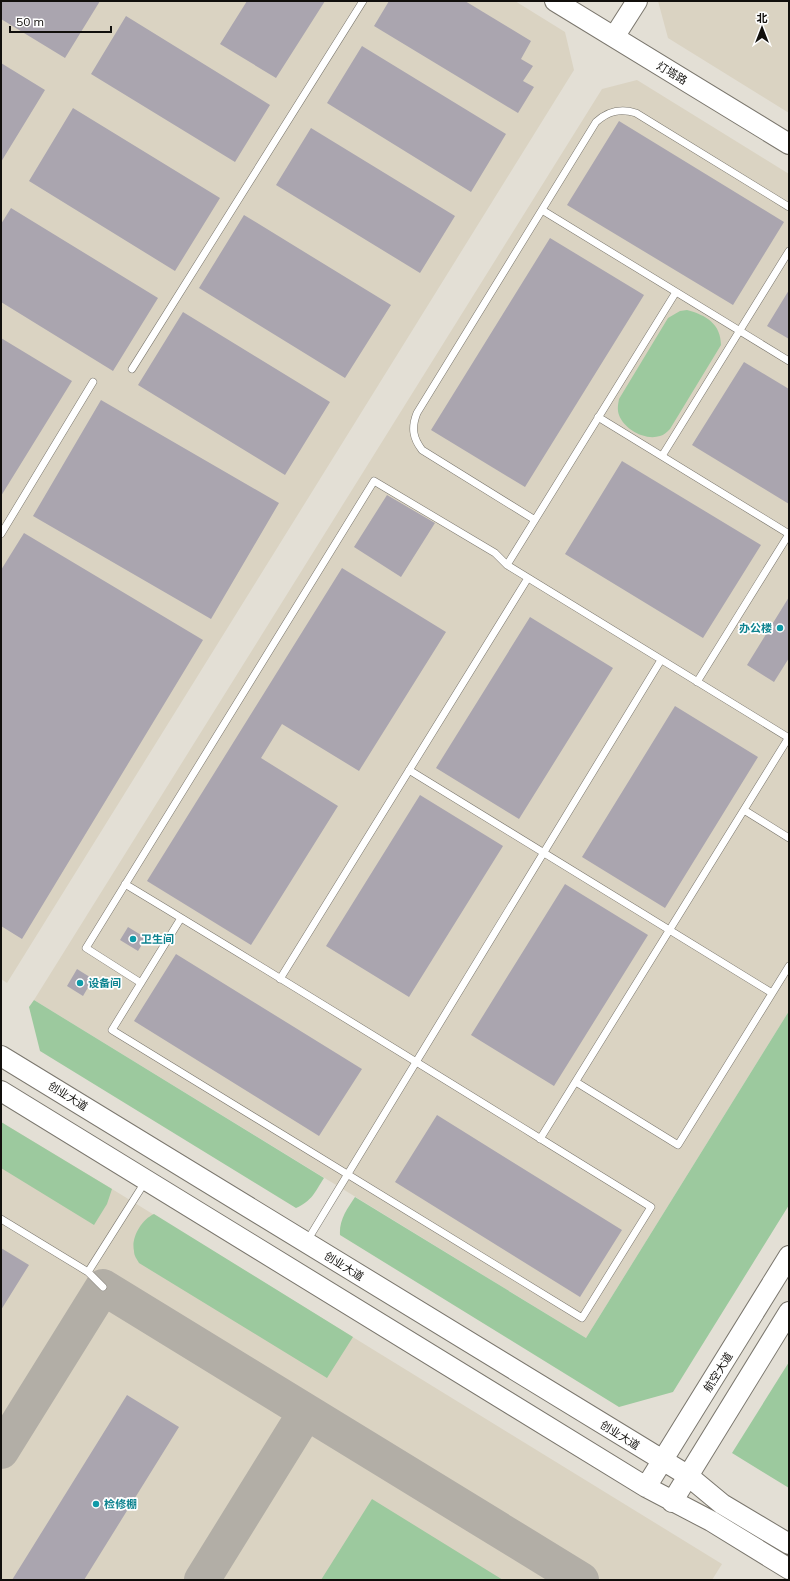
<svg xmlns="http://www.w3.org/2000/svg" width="790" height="1581" viewBox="0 0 790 1581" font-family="Mulish,'Noto Sans SC',sans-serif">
<rect width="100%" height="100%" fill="#e3dfd5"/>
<path fill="#dad3c2" d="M1,1H515L565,32L574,70L7,983L1,979Z
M658,1H789V113L668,38Z
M637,80L789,174V1011L586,1338L34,1000L602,89Z
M1,1122L112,1189L722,1564L712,1580H1Z"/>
<path fill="#9cc99e" d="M687,310C706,315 721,324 721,345L670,429C667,432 664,435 660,436C645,441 624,429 619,415C617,409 618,405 619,399L668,318L680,311Z
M34,1000L324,1178C315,1192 312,1201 296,1208L40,1051L29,1007Z
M789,1011V1205L673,1392L619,1407L340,1235C339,1220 347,1209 355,1197L586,1338Z
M1,1122L112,1189L107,1204L94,1225L1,1168Z
M154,1214L353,1337L327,1378L139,1263C137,1259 134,1256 134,1251C131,1238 141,1220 154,1214Z
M789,1362V1488L732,1453Z
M372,1499L503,1580H321Z"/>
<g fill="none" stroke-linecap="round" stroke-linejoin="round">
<path stroke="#b2aea6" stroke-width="36" d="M1,1451L103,1287L581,1580
M202,1580L306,1412"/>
</g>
<path fill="#aaa5af" d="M1,1H100L65,58L1,19Z
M247,1H325L276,78L220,44Z
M389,1H465L531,41L521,59L533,66L523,81L534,87L518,113L374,26Z
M126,16L270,105L235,162L91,74Z
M362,46L506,134L471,192L327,103Z
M1,63L45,90L1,162Z
M73,108L220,198L175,271L29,181Z
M619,121L784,222L733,305L567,205Z
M311,128L455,216L420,273L276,185Z
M11,208L158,298L113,371L1,302V224Z
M244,215L391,305L345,378L199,288Z
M550,238L644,295L525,487L431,430Z
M789,290V339L767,326Z
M183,312L330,402L285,475L138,385Z
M1,338L72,381L1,496Z
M744,362L789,389V504L692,445Z
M101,400L279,503L211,619L33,516Z
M622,461L761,545L703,638L565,554Z
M387,495L435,523L401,577L354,547Z
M24,533L203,640L22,939L1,926V570Z
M342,568L446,632L359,771L282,724L261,758L338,806L251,945L147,881Z
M789,597V658L774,682L747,665Z
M530,617L613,668L519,819L436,768Z
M675,706L758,757L665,908L582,857Z
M420,795L503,846L409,997L326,946Z
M565,884L648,935L554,1086L471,1035Z
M128,927L146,938L138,951L120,940Z
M176,954L362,1069L319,1136L134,1021Z
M77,969L93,979L83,996L67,986Z
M437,1115L622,1230L580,1297L395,1182Z
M1,1248L29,1265L1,1310Z
M127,1395L179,1427L84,1580H12Z"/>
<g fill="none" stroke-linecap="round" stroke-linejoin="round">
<g stroke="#7a766d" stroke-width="8">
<path id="lane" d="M542,210L789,361
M676,292L507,565L789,738
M132,369L363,1
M598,417L789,534L697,682
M662,456L789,251
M535,520L422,450C413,438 411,428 417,413L596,122C608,111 620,108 636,113L789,207
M1,534L93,382
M409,770L772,993
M744,810L789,838
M125,884C301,990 476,1099 651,1207L582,1318L112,1030L181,918
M280,979L528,578
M141,983L86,948L374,481L495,553L507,565
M576,1082L678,1145L789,966
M540,1139L789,737
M1,1219L88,1272
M307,1241L661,660
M103,1287L88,1272L145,1182"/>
</g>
<g stroke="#7a766d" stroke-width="22">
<path id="secondary" d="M555,1L789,144
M614,37L637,1
M1,1056L687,1475L722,1504L789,1544
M1,1091L646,1487L711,1521L789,1569
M646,1487L789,1256
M672,1502L789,1312"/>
</g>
<use href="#lane" stroke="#fff" stroke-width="7"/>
<use href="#secondary" stroke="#fff" stroke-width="20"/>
</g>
<g fill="#0f9aa8" stroke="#fff" stroke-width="1.5">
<circle cx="780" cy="628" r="4"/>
<circle cx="133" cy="939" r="4"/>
<circle cx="80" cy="983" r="4"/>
<circle cx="96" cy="1504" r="4"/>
</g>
<g text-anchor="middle" stroke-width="3.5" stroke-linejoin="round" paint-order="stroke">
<g font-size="11" fill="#110f0c" stroke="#fff">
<text transform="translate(672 73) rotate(31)" y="4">灯塔路</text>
<text transform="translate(68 1096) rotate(32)" y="4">创业大道</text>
<text transform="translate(344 1266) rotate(32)" y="4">创业大道</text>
<text transform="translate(718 1372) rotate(-58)" y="4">航空大道</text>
<text transform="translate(620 1435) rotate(32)" y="4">创业大道</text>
</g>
<g font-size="11" font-weight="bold" fill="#0d838f" stroke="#fff" text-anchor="start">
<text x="772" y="632" text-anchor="end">办公楼</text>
<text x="141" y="943">卫生间</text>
<text x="88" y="987">设备间</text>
<text x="104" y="1508">检修棚</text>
</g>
</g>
<rect width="790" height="1581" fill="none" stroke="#110f0c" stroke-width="4"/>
<g transform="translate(762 28)" stroke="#ffffff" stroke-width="3" paint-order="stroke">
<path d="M0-3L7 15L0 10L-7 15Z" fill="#110f0c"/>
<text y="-6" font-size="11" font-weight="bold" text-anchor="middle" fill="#110f0c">北</text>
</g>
<path d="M10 26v6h101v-6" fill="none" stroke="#110f0c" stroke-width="2"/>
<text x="16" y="26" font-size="12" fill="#110f0c" stroke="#ffffff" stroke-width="3" paint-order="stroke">50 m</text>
</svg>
